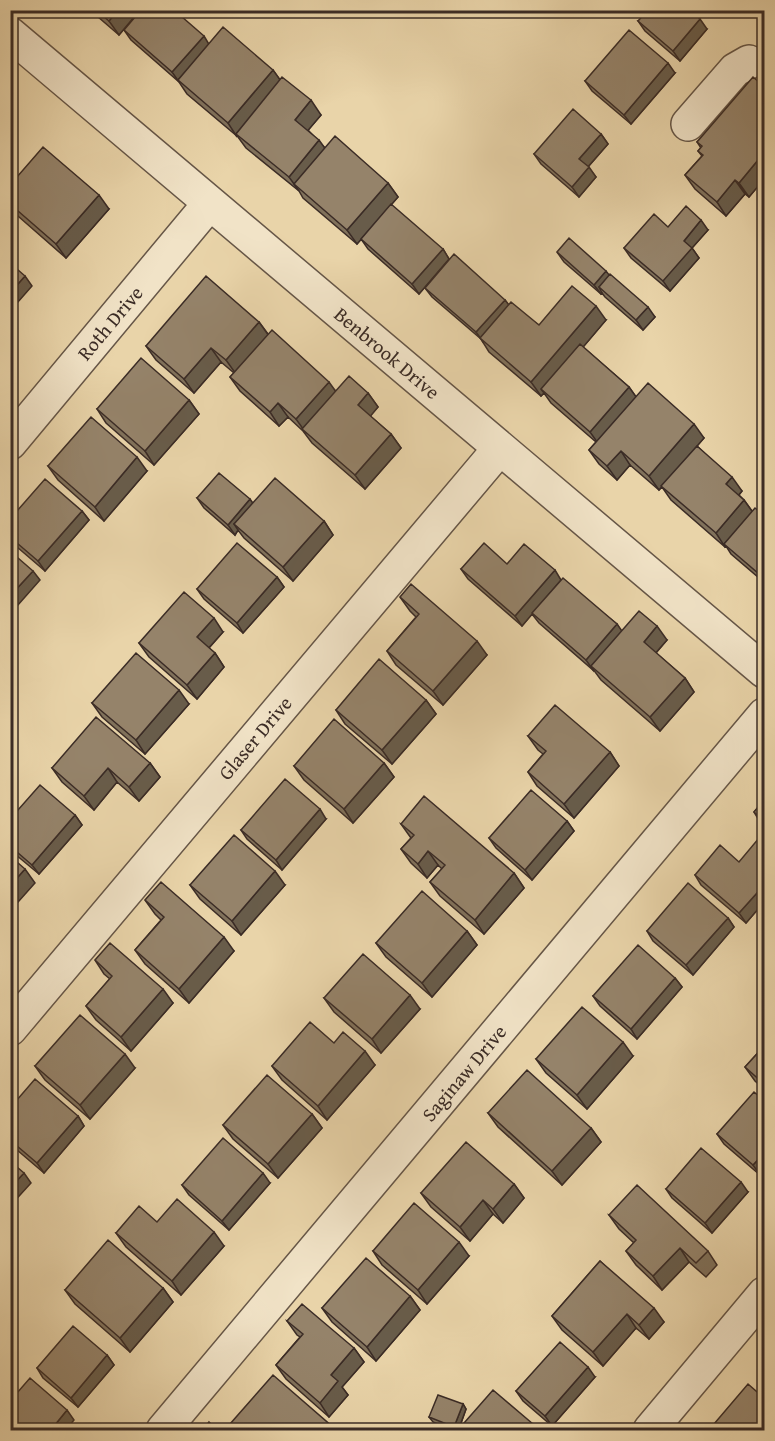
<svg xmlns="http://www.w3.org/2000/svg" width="775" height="1441" viewBox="0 0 775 1441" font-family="'Gentium Book Plus',serif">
<rect width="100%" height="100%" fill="#e9d4a9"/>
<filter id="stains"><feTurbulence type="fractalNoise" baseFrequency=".00333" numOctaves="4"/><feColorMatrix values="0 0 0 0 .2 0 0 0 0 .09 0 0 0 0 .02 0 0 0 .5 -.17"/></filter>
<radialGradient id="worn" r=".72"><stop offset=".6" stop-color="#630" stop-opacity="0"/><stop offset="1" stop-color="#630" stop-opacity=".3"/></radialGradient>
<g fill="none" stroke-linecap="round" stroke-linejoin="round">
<g stroke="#665647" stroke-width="36">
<path id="minor" d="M10,34L764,671
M688,124L735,70L749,62
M10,443L210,203
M10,1029L500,448
M163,1430L764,715
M650,1430L764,1294"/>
</g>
<use href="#minor" stroke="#f1e3c7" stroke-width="33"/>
</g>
<path fill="#80715b" stroke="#3b2c26" stroke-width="1.5" d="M90,10H140L119,35Z
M638,21L707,29L680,61L645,31Z
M124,30L209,44L273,70L280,80L321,115L308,130L325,148L388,183L398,197L357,244L303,198L299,191L246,148L238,137L187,94L179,82L131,40Z
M675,73L631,124L592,91L585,81Z
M765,87V178L749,197L745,194L726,216L695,189L685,175L702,156L698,151L701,148L697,142Z
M601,134L608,144L588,167L596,177L579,197L541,164L534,154Z
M10,185L109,209L66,258L11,210Z
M668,227L708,230L692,248L699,258L670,291L631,258L624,248Z
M361,239L443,249L449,259L419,294L368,249Z
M557,252L655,317L643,330L605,297L602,293L601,294L564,262Z
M425,288L505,300L508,304L539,325L606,320L583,347L629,387L636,397L704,438L697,446L742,491L739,495L744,500L752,511L765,516V583L731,554L726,546L725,547L671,500L662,487L659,490L630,465L617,480L599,464L589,450L596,442L551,403L544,393L541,396L489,352L481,339L432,297Z
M259,322L268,334L336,391L368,393L378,407L370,416L391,434L401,448L365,489L312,443L303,431L288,417L279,426L240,391L230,377L234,373L221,362L194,393L156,360L146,346Z
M189,400L199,414L154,465L106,423L97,409Z
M48,466L147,471L104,521L58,480Z
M197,498L253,503L324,521L333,535L293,581L244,538L238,530L235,535L204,508Z
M82,511L89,520L45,571L10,541V519Z
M507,564L561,580L617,624L621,631L667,640L656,653L685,678L694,692L660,731L601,680L593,669V670L539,623L532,614L522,626L468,579L461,569Z
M277,577L284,587L243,633L204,599L197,589Z
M400,597L487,655L443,705L396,665L387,651L416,617L410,611Z
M223,632L209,648L215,653L224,667L197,699L149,657L139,643Z
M426,700L436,714L392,764L345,724L336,710Z
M92,703L189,704L145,754L102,717Z
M528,736L610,752L619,766L574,818L537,786L528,772L543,754L538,750Z
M150,763L160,777L139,801L117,782L94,810L62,782L52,768Z
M384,763L394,777L353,823L304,780L294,766Z
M765,799V825L760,822L754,812Z
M75,815L82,825L39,874L10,850V819Z
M326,819L282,870L247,839L241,830Z
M567,821L574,831L532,880L496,848L489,838Z
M401,824L514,873L524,888L484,934L440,896L430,882L442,869L438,865L427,878L411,863L401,849L411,838Z
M765,843V901L746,923L701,885L695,875L739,862Z
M190,885H285L241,935L200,899Z
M145,900L234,951L189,1003L145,964L135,950L161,920L155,914Z
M728,918L734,927L693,975L653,941L647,931Z
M467,931L477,945L432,997L386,957L376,943Z
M95,960L173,1003L131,1051L96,1020L86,1006L110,979L104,974Z
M675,978L682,987L637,1039L600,1006L593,996Z
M324,998L420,1009L381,1053L334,1012Z
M334,1043L375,1065L327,1120L282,1080L272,1066Z
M765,1045V1090L755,1081L745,1067Z
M633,1056L587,1109L546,1073L536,1059Z
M35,1066L135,1068L90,1119L45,1080Z
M765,1101V1170L760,1175L724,1144L717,1134Z
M10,1108L78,1116L84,1126L44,1173L10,1144Z
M488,1113L591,1128L601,1142L562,1185L498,1127Z
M312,1114L322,1128L278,1178L233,1139L223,1125Z
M270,1183L229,1230L189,1195L182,1185Z
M514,1184L524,1198L503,1223L493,1214L470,1241L431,1207L421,1193Z
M666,1189L748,1192L712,1233L672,1198Z
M609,1215L708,1251L717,1265L706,1277L689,1262L662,1290L636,1265L626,1251L634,1243L619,1229Z
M116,1233L224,1246L181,1295L126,1247Z
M373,1251L469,1256L427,1304L382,1265Z
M600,1261L664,1322L649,1339L636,1328L603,1366L562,1330L552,1316Z
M163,1288L173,1302L130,1352L75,1304L65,1290Z
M410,1296L420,1310L376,1361L332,1322L322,1308Z
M287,1321L354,1348L364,1362L342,1387L348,1395L329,1417L286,1379L276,1365L300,1337L297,1335Z
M107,1355L114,1365L78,1407L43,1378L37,1368Z
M595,1377L552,1426L523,1401L516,1391Z
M463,1404L466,1409L459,1429L533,1424L537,1431H453L433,1422L429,1417Z"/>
<path fill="#685c4a" stroke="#3b2c26" stroke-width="1.5" d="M118,10H140L119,35L109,21Z
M700,19L707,29L680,61L673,51Z
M204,36L210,46L178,80L179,82L172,72Z
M668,63L675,73L631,124L624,115Z
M273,70L283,84L236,134L237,137L228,123Z
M311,100L321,115L305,134L295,120Z
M10,114L16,121L10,128Z
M601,134L608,144L586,169L579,159Z
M319,140L329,154L294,184L299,191L289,177Z
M763,154L765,156V178L749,197L739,183Z
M589,167L596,177L579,197L572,187Z
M735,180L745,194L726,216L717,202Z
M388,183L398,197L357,244L347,230Z
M99,195L109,209L66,258L56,244Z
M701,220L708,230L692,248L699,258L670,291L663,281L684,241Z
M443,249L449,259L419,294L412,284Z
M606,271L613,280L599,287L602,293L601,294L594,285Z
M25,276L32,286L10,311V293Z
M505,300L512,309L483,342L476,332Z
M596,306L606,320L545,392L541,389L544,393L541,396L531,382Z
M648,307L655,317L643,330L636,320Z
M259,322L269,336L236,374L226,360Z
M211,348L221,362L194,393L184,379Z
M329,382L339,396L306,433L296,419Z
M629,387L639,401L600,446L590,432Z
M368,393L378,407L368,419L358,405Z
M189,400L199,414L154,465L145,451Z
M278,403L288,417L279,426L270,412Z
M694,424L704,438L659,490L649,476Z
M391,434L401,448L365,489L355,475Z
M621,451L630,465L617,480L607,466Z
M137,457L147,471L104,521L95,507Z
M732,477L742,491L736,498L726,484Z
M250,499L257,509L234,524L238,530L235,535L228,525Z
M744,500L754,514L724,544L726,546L725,547L716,533Z
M82,511L89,520L45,571L38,561Z
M324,521L333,535L293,581L283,567Z
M555,570L561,580L522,626L515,616Z
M33,571L40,580L10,614V596Z
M277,577L284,587L243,633L237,623Z
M214,618L223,632L206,651L197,637Z
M617,624L624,634L591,666L593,669V670L586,660Z
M657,626L667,640L653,656L644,642Z
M477,641L487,655L443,705L433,691Z
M215,653L224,667L197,699L187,685Z
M685,678L694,692L660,731L650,717Z
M179,690L189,704L145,754L136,740Z
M426,700L436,714L392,764L382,750Z
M610,752L619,766L574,818L564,804Z
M150,763L160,777L139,801L129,787Z
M384,763L394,777L353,823L344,809Z
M108,768L117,782L94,810L84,796Z
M320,809L326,819L282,870L276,860Z
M75,815L82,825L39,874L32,865Z
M567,821L574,831L532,880L525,870Z
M428,851L438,865L427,878L418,864Z
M25,869L35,883L10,911V886Z
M275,871L285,885L241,935L232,921Z
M514,873L524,888L484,934L475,920Z
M765,884V901L746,923L739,913Z
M728,918L734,927L693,975L686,965Z
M467,931L477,945L432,997L422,983Z
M224,937L234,951L189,1003L179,989Z
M675,978L682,987L637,1039L631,1029Z
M163,989L173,1003L131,1051L121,1037Z
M410,995L420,1009L381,1053L372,1039Z
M623,1042L633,1056L587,1109L577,1095Z
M365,1051L375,1065L327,1120L318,1106Z
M125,1054L135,1068L90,1119L80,1105Z
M312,1114L322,1128L278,1178L268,1164Z
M78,1116L84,1126L44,1173L37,1163Z
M591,1128L601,1142L562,1185L552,1171Z
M765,1152V1170L760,1175L753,1165Z
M24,1173L31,1183L10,1206V1188Z
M263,1173L270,1183L229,1230L222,1221Z
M741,1182L748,1192L712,1233L705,1223Z
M514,1184L524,1198L503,1223L493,1209Z
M483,1200L493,1214L470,1241L460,1227Z
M214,1232L224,1246L181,1295L172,1281Z
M459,1242L469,1256L427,1304L418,1290Z
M680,1248L689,1262L662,1290L653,1276Z
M163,1288L173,1302L130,1352L120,1338Z
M410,1296L420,1310L376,1361L367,1347Z
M654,1308L664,1322L649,1339L639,1325Z
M627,1314L636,1328L603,1366L593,1352Z
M354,1348L364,1362L342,1387L348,1395L329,1417L320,1403L331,1375Z
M107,1355L114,1365L78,1407L71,1398Z
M588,1367L595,1377L552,1426L545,1416Z
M463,1404L466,1409L458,1431H456L454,1427Z
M67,1410L74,1420L65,1431H50Z
M533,1424L537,1431H527Z"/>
<path fill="#95836a" stroke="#3b2c26" stroke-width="1.5" d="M96,10H118L109,21Z
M141,10H174L204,36L172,72L124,30Z
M648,10H690L700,19L673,51L638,21Z
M223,27L273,70L228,123L178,80Z
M629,30L668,63L624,115L585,81Z
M282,77L311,100L295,120L319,140L289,177L236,134Z
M753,77L765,87V155L763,154L739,183L735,180L717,202L685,175L703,155L698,151L702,146L697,142Z
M573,109L601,134L579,159L589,167L572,187L534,154Z
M335,136L388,183L347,230L294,184Z
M43,147L99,195L56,244L10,204V185Z
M391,204L443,249L412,284L361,239Z
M686,206L701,220L684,241L692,248L663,281L624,248L654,214L668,227Z
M569,238L606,271L594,285L557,252Z
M454,254L505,300L476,332L425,288Z
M10,263L25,276L10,293Z
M610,274L648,307L636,320L599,287Z
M206,276L259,322L226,360L211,348L184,379L146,346Z
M572,286L596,306L531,382L480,338L511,302L539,325Z
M272,330L329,382L296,419L278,403L270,412L230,377Z
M580,344L629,387L590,432L541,389Z
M141,358L189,400L145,451L97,409Z
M349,376L368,393L358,405L391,434L355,475L302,429Z
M648,383L694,424L649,476L621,451L607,466L589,450Z
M91,417L137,457L95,507L48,466Z
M697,446L732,477L726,484L744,500L716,533L661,486Z
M219,473L250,499L228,525L197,498Z
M275,478L324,521L283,567L234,524Z
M45,479L82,511L38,561L10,537V519Z
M755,508L765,516V579L724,544Z
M237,543L277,577L237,623L197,589Z
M484,543L507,564L524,544L555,570L515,616L461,569Z
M10,551L33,571L10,596Z
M563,578L617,624L586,660L532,613Z
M411,584L477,641L433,691L387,651L419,614L400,597Z
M184,592L214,618L197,637L215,653L187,685L139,643Z
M639,611L657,626L644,642L685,678L650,717L591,666Z
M136,653L179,690L136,740L92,703Z
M379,659L426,700L382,750L336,710Z
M555,705L610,752L564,804L528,772L546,751L528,736Z
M96,717L150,763L129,787L108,768L84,796L52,768Z
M334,719L384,763L344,809L294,766Z
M285,779L320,809L276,860L241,830Z
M40,785L75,815L32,865L10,846V819Z
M531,790L567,821L525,870L489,838Z
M424,796L514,873L475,920L430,882L445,865L428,851L418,864L401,849L414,835L401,824Z
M765,799V822L754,812Z
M234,835L275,871L232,921L190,885Z
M759,838L765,843V884L739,913L695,875L720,845L739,862Z
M10,856L25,869L10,886Z
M161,882L224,937L179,989L135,950L164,917L145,900Z
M688,883L728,918L686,965L647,931Z
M422,891L467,931L422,983L376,943Z
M110,943L163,989L121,1037L86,1006L112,976L95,960Z
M638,945L675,978L631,1029L593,996Z
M363,954L410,995L372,1039L324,998Z
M582,1007L623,1042L577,1095L536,1059Z
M80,1015L125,1054L80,1105L35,1066Z
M310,1022L334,1043L343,1032L365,1051L318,1106L272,1066Z
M765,1045V1085L745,1067Z
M527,1070L591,1128L552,1171L488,1113Z
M267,1075L312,1114L268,1164L223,1125Z
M35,1079L78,1116L37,1163L10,1140V1108Z
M754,1092L765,1101V1152L753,1165L717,1134Z
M223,1138L263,1173L222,1221L182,1185Z
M466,1142L514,1184L493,1209L483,1200L460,1227L421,1193Z
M701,1148L741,1182L705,1223L666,1189Z
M10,1161L24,1173L10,1188Z
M637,1185L708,1251L696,1263L680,1248L653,1276L626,1251L636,1240L609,1215Z
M177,1199L214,1232L172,1281L116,1233L139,1206L157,1222Z
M414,1203L459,1242L418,1290L373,1251Z
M108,1240L163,1288L120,1338L65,1290Z
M366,1258L410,1296L367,1347L322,1308Z
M600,1261L654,1308L639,1325L627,1314L593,1352L552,1316Z
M302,1304L354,1348L331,1375L338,1381L320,1403L276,1365L303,1334L287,1321Z
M73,1326L107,1355L71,1398L37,1368Z
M560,1342L588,1367L545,1416L516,1391Z
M273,1375L334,1428L332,1431H238L230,1424Z
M30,1378L67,1410L50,1431H10V1401Z
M748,1384L765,1399V1431H708Z
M493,1390L533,1424L527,1431H457Z
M438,1395L463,1404L454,1427L429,1417Z
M209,1422L218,1431H202Z"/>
<g text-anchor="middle" stroke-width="6" stroke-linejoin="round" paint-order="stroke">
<g font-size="20" fill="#3b2c26" stroke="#f1e3c7">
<text transform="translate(110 323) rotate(-50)" y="7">Roth Drive</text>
<text transform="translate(387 353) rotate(40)" y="7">Benbrook Drive</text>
<text transform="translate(255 738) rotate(-50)" y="7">Glaser Drive</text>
<text transform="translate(464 1073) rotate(-50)" y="7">Saginaw Drive</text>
</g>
</g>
<rect width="775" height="1441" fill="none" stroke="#e9d4a9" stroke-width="36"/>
<rect x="12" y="12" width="751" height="1417" fill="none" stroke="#3b2c26" stroke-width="3"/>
<rect x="18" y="18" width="739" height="1405" fill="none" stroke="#3b2c26" stroke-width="1.5"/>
<rect width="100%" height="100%" filter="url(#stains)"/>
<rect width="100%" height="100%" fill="url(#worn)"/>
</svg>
